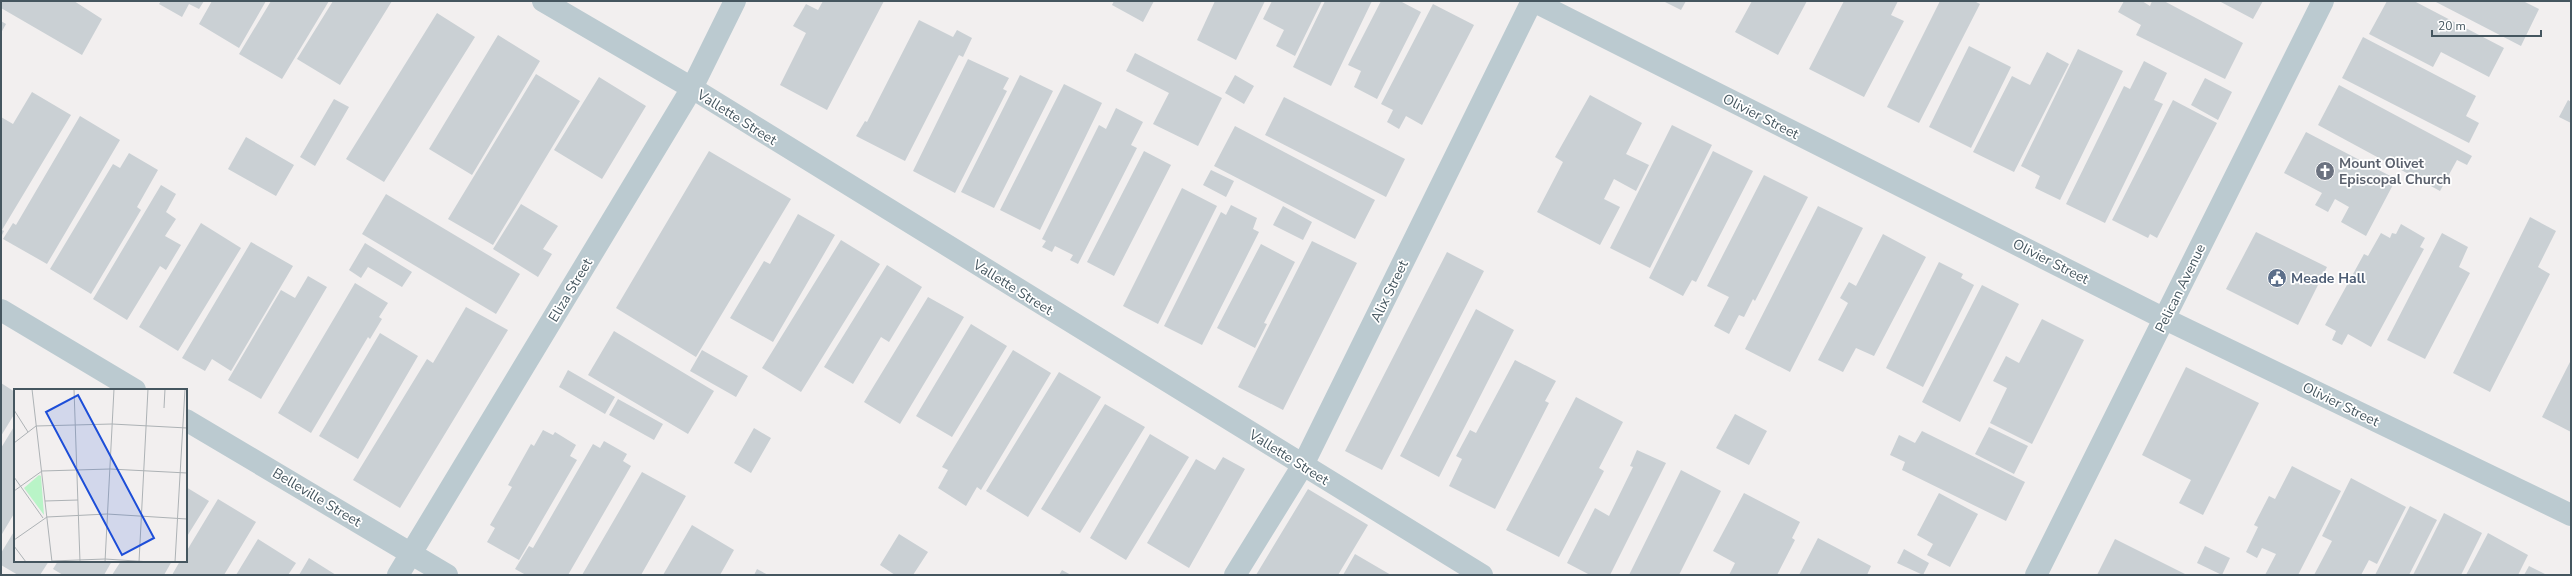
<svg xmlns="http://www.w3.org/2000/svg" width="2572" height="576" viewBox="0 0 2572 576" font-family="'Nunito Sans',sans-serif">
<rect width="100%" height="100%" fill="#f2efef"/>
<path fill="#cad0d4" d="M1,1H74L102,19L82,55L1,8Z
M161,1H204L199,9L189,4L182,17L159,4Z
M212,1H266L239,48L199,24Z
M271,1H329L282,79L239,54Z
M333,1H392L340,85L297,59Z
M823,1H884L827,110L780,85L806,33L793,26L806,4L818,10Z
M1114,1H1154L1143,22L1112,5Z
M1215,1H1265L1236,60L1197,40Z
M1272,1H1322L1295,56L1276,46L1284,30L1263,19Z
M1325,1H1372L1331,86L1293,67Z
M1381,1H1400L1421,12L1377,99L1354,87L1361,71L1348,65Z
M1663,1H1686L1681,10Z
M1752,1H1807L1778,55L1735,32Z
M1844,1H1898L1891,15L1904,21L1864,97L1809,69Z
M1940,1H1974L1980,4L1919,123L1887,107Z
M2124,1H2142L2150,6L2152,1H2164L2243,43L2225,79L2136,35L2141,25L2118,12Z
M2219,1H2263L2253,19Z
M2387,1H2414L2504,48L2489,77L2441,52L2433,67L2369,34Z
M2434,1H2523L2539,9L2521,46Z
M1433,4L1474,25L1422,125L1406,116L1399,129L1387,122L1393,110L1381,104Z
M437,13L475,37L384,182L346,159Z
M919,20L953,37L957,30L972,38L963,57L959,55L905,161L856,136L865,121L867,122Z
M1,21L6,24L1,33Z
M498,35L540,61L472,175L429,149Z
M2363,37L2476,96L2466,116L2479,123L2469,143L2342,78Z
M1969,46L2011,67L1971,148L1929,127Z
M2078,49L2123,71L2060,200L2035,188L2040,176L2021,166Z
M2047,52L2069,64L2014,172L1973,152L2012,76L2030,85Z
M1135,53L1222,98L1198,146L1153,124L1169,93L1126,71Z
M968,59L1009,78L1003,89L1007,91L955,193L913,171Z
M2144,61L2167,73L2154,100L2163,104L2105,223L2066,204L2124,86L2130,89Z
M536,74L580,101L493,245L448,219Z
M1020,75L1053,91L994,208L961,192Z
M1235,75L1254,86L1244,104L1225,93Z
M599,77L646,106L602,179L554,150Z
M2205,78L2232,92L2218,120L2191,105Z
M1064,84L1102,103L1040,230L1000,210Z
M2339,85L2472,156L2467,165L2457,160L2440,191L2318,125Z
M32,92L71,115L2,230L4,231L1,237V117L13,124Z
M1590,95L1642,123L1626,154L1649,165L1636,191L1614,179L1604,199L1620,207L1600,245L1537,212L1563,162L1555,157Z
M1284,97L1405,159L1386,197L1265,135Z
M334,99L349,107L315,166L300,157Z
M2173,100L2217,123L2157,238L2150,234L2148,238L2112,220Z
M2568,100L2571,102V123L2559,117Z
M1116,108L1143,122L1131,145L1137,148L1078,264L1070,260L1073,255L1055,246L1052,252L1042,247L1046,241L1042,239L1099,125L1106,129Z
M80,116L120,140L47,264L3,239L13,223L16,225Z
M1672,125L1712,145L1650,268L1610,248Z
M1235,126L1375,200L1355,239L1214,166Z
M2306,132L2396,179L2366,236L2341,222L2349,207L2335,199L2328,212L2315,205L2322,193L2284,173Z
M246,137L294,165L276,196L228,169Z
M709,151L791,199L696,357L616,308Z
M1144,151L1171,165L1114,276L1087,262Z
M1713,151L1753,171L1696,282L1692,280L1683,296L1649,278Z
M129,153L158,170L137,207L141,210L91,294L50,269L113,164L120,168Z
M1211,170L1234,181L1226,197L1203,185Z
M1764,175L1808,197L1755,301L1753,299L1744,317L1739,315L1729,334L1714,326L1729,297L1707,286Z
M161,185L176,194L166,212L176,219L165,236L181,245L166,270L160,266L127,320L93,299Z
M1182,188L1217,206L1158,324L1123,306Z
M386,194L520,274L496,314L362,234Z
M521,204L558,226L543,249L552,254L538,277L493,249Z
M1231,205L1257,218L1253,229L1259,232L1202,345L1164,326L1221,212L1226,215Z
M1283,206L1312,222L1303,240L1273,225Z
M1818,206L1863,228L1790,372L1745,349Z
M798,214L835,235L773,342L730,318L764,261L770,264Z
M2530,217L2556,231L2538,267L2550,274L2490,392L2453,373Z
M201,223L241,248L178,351L139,327Z
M2401,224L2425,238L2420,247L2424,249L2371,347L2348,334L2342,345L2332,340L2336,331L2325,325L2364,254L2368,256L2381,233L2390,238L2392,233L2396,234Z
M2256,232L2327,267L2298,325L2226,289Z
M2442,233L2468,247L2459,267L2470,273L2425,359L2387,340Z
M1883,234L1926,257L1874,356L1856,348L1843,372L1818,360L1848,303L1840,298L1849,282L1856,286Z
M841,240L880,264L801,392L762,368Z
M1312,241L1357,263L1283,410L1238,387Z
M251,242L293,266L231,371L212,359L205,371L182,358Z
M365,243L412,272L402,287L368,267L361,278L349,270Z
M1261,244L1295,262L1264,323L1267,324L1255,348L1217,328Z
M1447,252L1484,271L1382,470L1345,451Z
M1939,262L1963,274L1961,278L1974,285L1923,387L1886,368Z
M887,265L922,287L889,342L881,337L853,384L824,367Z
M308,276L327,287L261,399L228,380L281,290L295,298Z
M355,283L388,303L379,317L382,319L370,339L368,337L311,433L278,413Z
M1982,285L2019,304L1960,422L1922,402Z
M928,297L964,317L900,424L864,402Z
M466,307L508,330L400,508L353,480L427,359L433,363Z
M1476,309L1514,330L1439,477L1400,456Z
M2042,319L2084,340L2032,444L1990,423L2007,388L1993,381L2006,356L2019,363Z
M971,324L1007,346L952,437L916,416Z
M614,331L714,391L688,434L588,375Z
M380,333L418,356L358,459L319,436Z
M702,350L748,376L736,397L690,371Z
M1013,350L1051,373L981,490L977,487L966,506L938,488L948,470L942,467Z
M1515,360L1556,381L1545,401L1549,403L1495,509L1449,486L1462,459L1456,456L1470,430L1476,433Z
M2571,360V432L2542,417Z
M2186,367L2259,403L2203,515L2179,503L2191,480L2142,455Z
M568,370L615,397L605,414L559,387Z
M1059,372L1101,397L1028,517L986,491Z
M1,383L15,392V413L1,436Z
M1576,397L1623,422L1599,468L1604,471L1559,557L1506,530Z
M618,399L663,424L654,440L609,415Z
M1105,404L1145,427L1080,533L1041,509Z
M1735,414L1767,431L1749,465L1716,448Z
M15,425V512L2,534L1,448Z
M1989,427L2028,446L2014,474L1975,454Z
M754,428L771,438L751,473L734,463Z
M543,430L553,435L555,432L576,445L570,456L577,460L519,560L487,542L495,528L490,525L512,487L508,485L531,444L534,446Z
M1922,431L2025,482L2006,521L1902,470L1905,462L1890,455L1899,435L1915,443Z
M1150,434L1189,457L1126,560L1090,538Z
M604,441L627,454L623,461L631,466L568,575H526L515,569L529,546L533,548L593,444L600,448Z
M1637,450L1666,463L1610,575H1590L1567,563L1595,508L1609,516L1633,467L1630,466Z
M1223,457L1245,469L1189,568L1147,543L1196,459L1215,470Z
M2292,466L2341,491L2298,575H2265L2276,554L2262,548L2257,558L2246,552L2258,527L2254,525L2269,496L2275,499Z
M1681,470L1721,491L1679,575H1629Z
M642,472L686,496L641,575H582Z
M2351,478L2406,507L2377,564L2369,560L2361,575H2314L2332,541L2322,536Z
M186,487L209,501L186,538Z
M1308,489L1368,525L1338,575H1256Z
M1744,493L1800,522L1792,538L1795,540L1777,575H1729L1735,563L1713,551Z
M1939,493L1978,514L1950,567L1927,555L1933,544L1917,535Z
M218,499L256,522L224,575H172L180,561H186V552Z
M2410,506L2437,520L2409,575H2375Z
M2444,513L2482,533L2461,575H2413Z
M692,525L734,550L720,575H663Z
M15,530V561H49L40,575H18L1,565V553Z
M2488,533L2528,555L2518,575H2466Z
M899,534L928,552L913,575H895L880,565Z
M1818,538L1871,566L1867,575H1799Z
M258,539L296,563L288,575H236Z
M2115,539L2187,575H2097Z
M2205,546L2230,558L2222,575L2197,563Z
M1904,549L1929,563L1923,575L1897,563Z
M1355,554L1391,575H1343Z
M309,558L336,575H299Z
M58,561H112L104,575H63L53,569Z
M121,561H172L164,575H112Z
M2529,566L2547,575H2524Z
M757,569L768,575H754Z
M1062,570L1071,575H1059Z"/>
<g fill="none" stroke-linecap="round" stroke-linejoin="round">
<path stroke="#bbcad0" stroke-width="22" d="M543,1L692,88L1482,575
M1533,1L2165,319L2571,515
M1,310L135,390
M186,420L447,575
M398,575L692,88L735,1
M1235,575L1303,465L1532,1
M2036,575L2323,1"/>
</g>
<defs>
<g id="church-disc" transform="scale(1)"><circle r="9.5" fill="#6b7280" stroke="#fff"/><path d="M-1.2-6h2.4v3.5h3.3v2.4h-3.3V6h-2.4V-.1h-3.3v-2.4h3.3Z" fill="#fff"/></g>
<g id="civic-disc" transform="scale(1)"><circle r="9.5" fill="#5c6f8a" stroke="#fff"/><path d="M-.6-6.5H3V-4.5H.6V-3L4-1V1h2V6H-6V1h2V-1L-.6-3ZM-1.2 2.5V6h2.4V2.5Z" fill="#fff"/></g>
</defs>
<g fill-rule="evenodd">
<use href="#church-disc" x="2325" y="171"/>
<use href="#civic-disc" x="2277" y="278"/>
</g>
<g text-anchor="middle" stroke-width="3.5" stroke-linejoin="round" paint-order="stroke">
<g font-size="14" fill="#45565f" stroke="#fff">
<text transform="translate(1761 116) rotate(27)" y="5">Olivier Street</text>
<text transform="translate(737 117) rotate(32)" y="5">Vallette Street</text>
<text transform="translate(2051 261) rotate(27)" y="5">Olivier Street</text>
<text transform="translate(1013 287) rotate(32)" y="5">Vallette Street</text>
<text transform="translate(2180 288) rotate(-64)" y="5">Pelican Avenue</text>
<text transform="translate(570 290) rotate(-59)" y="5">Eliza Street</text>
<text transform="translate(1389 291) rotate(-64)" y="5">Alix Street</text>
<text transform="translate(2341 404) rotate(26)" y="5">Olivier Street</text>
<text transform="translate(1289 457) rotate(32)" y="5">Vallette Street</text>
<text transform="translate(317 497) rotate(31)" y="5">Belleville Street</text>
</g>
<g font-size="14" font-weight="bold" fill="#5b616d" stroke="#fff" text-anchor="start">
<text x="2339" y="168">Mount Olivet<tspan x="2339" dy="16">Episcopal Church</tspan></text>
</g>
<g font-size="14" font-weight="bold" fill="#4e5e75" stroke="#fff" text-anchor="start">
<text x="2291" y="283">Meade Hall</text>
</g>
</g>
<g transform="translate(14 389)">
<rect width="173" height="173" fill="#f2efef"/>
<path d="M25,86L27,87L30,126L10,99Z" fill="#b9f4c7"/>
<path fill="none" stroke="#adb2b5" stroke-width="1" d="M18,0L38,173M60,0L66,173M150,19L151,0M0,21L14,43M0,54L22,37L98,35L173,39M0,88L29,129M0,102L28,82L96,80L173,84M31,112L64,111M0,151L33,128L93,125L173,130M0,157L12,173M38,172L91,170L137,173M91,173L100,0M125,173L134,0M161,173L171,0"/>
<path fill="#1d4ed8" fill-opacity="0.15" stroke="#1d4ed8" stroke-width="2" d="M64,6L140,149L108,166L32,23Z"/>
<rect width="173" height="173" fill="none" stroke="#45565f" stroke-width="2"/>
</g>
<rect width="2572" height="576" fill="none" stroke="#45565f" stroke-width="4"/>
<path d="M2432 30v6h109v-6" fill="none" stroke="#45565f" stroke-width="2"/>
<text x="2438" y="30" font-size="12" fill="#45565f" stroke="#ffffff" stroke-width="3" paint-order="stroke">20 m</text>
</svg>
